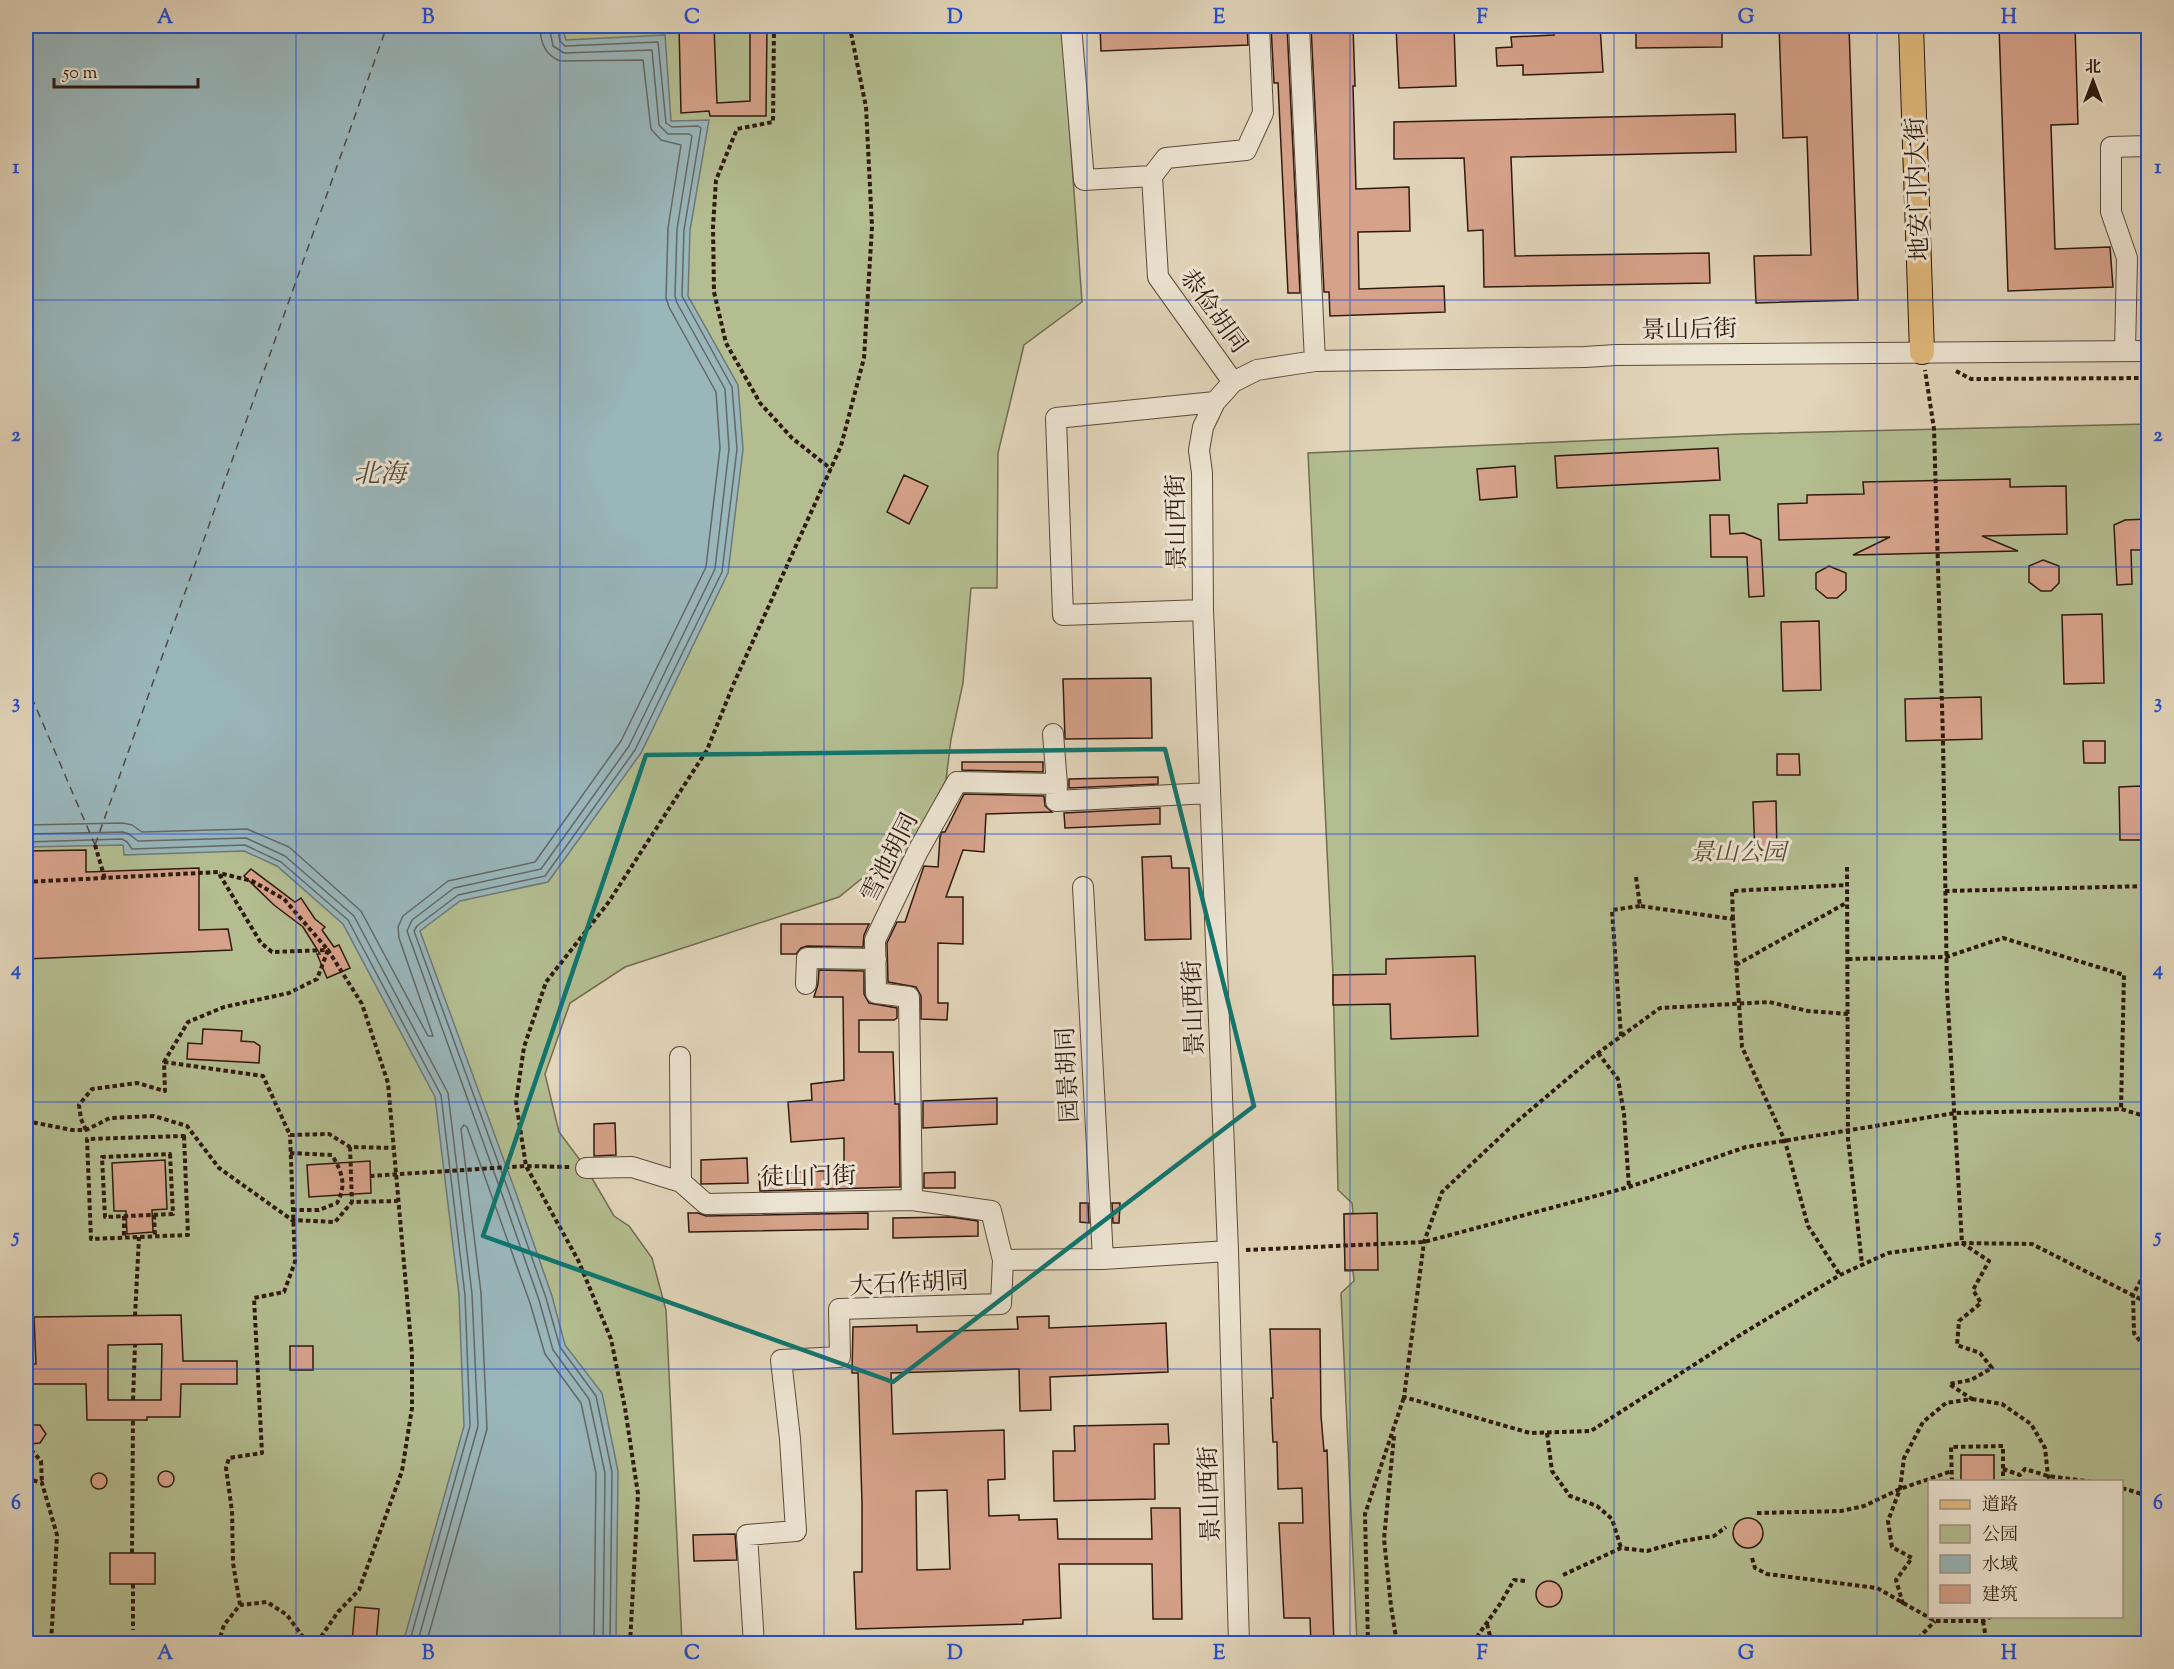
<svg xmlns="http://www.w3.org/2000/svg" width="2174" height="1669" viewBox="0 0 2174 1669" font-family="'Sorts Mill Goudy','Noto Serif SC',serif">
<rect width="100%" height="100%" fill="#e2d5ba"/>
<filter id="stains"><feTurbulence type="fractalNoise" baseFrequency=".00333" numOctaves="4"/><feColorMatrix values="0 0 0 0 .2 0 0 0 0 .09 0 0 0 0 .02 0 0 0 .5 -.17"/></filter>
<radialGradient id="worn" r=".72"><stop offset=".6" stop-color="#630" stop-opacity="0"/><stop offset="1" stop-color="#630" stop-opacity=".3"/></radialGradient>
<path fill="#b3bd90" stroke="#716c4f" stroke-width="1.5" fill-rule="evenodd" d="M26,26H1062L1082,302L1024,345L998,453L997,588H971L963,683L951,739L946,780L892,883L876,867L839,897L625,967L570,1003L545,1074L559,1132L586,1168L614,1216L629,1226L652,1258L666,1310L682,1643L26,1644Z
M2148,424V1643H1357L1341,1293L1354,1281L1353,1271H1345L1344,1214L1353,1213L1352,1203L1338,1190L1333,975L1308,453L1739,434ZM1930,1482H2122V1616H1930Z"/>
<path fill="#99b6bb" stroke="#6f7876" stroke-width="1.5" d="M26,26H603L562,27L566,40L665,35L671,121L709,120L690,230L688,296L738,385L743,449L728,573L641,753L548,882L460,901L420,931L516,1193L552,1296L565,1345L602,1393L618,1471L616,1643H403L464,1426L459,1295L435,1097L343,924L277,866L244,851L124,855L123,845L26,847Z"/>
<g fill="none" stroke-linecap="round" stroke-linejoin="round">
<path stroke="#646864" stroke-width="1.5" d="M549,26L553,46L564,53L652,50L659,125L668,134H689L692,136L677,229L675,296L677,303L725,389L729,449L715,569L629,746L541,869L454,888L412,920L407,931L503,1197L539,1300L553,1350L589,1399L605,1473L603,1644
M557,26L560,41L565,46L658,42L666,123L672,127L698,126L701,128L684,230L682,296L732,387L737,449L722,572L635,750L545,876L458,895L417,926L414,931L510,1195L546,1298L560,1347L596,1396L612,1472L610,1644
M26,825L123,823L132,825L142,832L247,829L289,847L361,911L428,1036H433L399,938L398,927L403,916L448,881L535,862L621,741L706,567L720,448L716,392L669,307L666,298L668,228L681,145L661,140L651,129L643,60L560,61C545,55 540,41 540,26
M26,834L123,832L129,834L138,841L246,838L285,856L354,916L448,1093L472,1294L478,1426L417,1644
M26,842L122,839L127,842L132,849L245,845L281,862L348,920L441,1095L465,1295L470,1426L409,1644
M426,1644L487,1429L481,1293L461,1129L464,1125L467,1127L530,1303L545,1354L581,1403L596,1473L594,1644"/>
<path stroke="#4f4942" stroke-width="1.5" stroke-dasharray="8 6" stroke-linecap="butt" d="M26,684L95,845
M95,845L387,26"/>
</g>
<path fill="#d6a28a" stroke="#2f1a0e" stroke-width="1.5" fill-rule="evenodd" d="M679,26H714L717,103L750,101V26H767L766,116H710L709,111L681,113Z
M1100,26H1247L1248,45L1101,51Z
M1271,26H1287L1300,293H1288L1278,83H1274Z
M1311,26H1353L1355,86H1353L1356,189L1409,187L1410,231L1358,232L1359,289L1444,286L1445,312L1330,316L1329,292H1324Z
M1396,26H1454L1456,86L1399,88Z
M1553,26H1600L1603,72L1523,75V65L1497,66L1496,48L1512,47L1511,37L1554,35Z
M1636,26H1722V47L1636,48Z
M1779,26H1849L1858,300L1756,303L1754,256L1811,255L1807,137L1783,138Z
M1999,26H2075L2078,124L2051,125L2055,249L2110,247L2113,287L2008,291Z
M1735,114L1736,152L1511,157L1515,256L1709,253L1710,283L1484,287L1483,230L1468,231L1464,158L1394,159V122Z
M1718,448L1720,480L1557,488L1555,456Z
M1515,466L1517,497L1480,500L1477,469Z
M904,475L928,486L909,524L887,512Z
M2010,479V487L2066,486L2067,534L1982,536L2018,551L1853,555L1890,537L1779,540L1778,504L1807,503V495L1864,494L1863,482Z
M1710,515H1729L1730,534L1744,533L1761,540L1764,596L1749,597L1747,557H1711Z
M2148,519V550H2131L2132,584L2117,585L2114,525L2125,520Z
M2043,560L2059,566V583L2051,591H2041L2029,582V566Z
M1829,566L1846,573V590L1837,598H1827L1816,589V573Z
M2102,614L2104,683L2064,684L2062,615Z
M1819,621L1821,690L1783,691L1781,622Z
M1151,678L1152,738L1065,739L1063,679Z
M1981,697L1982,739L1906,741L1905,699Z
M2083,741H2105V763H2084Z
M1777,754H1799L1800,775H1777Z
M962,762H1043V772L962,770Z
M1158,777V784L1069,788V779Z
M2141,786L2142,840H2120L2119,787Z
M964,794L1044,796L1045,806L1052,812L986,814L984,852L963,850L946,897H963V944L938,943V1003H948L947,1020L921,1019V996L916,987L888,982L887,943L897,922H905L924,866L938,867L940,837L942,832H945Z
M1776,801L1777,854L1755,855L1753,802Z
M1160,808V824L1065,828L1064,813Z
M86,850V872L199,868V930L228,929L232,950L26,959V851Z
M1171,856L1172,868H1189L1191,939L1145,940L1142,857Z
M251,869L295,902L301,898L315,919L325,927L322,930L334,947L339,945L350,968L327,978L317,954H320L303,927L274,905L244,876Z
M781,924H869L864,935L863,947L807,946L801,948L796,954H781Z
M1475,956L1478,1036L1391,1039L1390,1004L1333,1005V975L1386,974V959Z
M819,970L864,971V994L869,1003L897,1008V1018L894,1020H859V1052H893L895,1104H899L900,1187L760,1191L759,1174L844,1170V1138L791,1142L788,1102L812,1100L811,1084L844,1080L843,997H814L818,984Z
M203,1029L242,1031L241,1041L254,1042L260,1046L259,1063L187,1059L188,1043L202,1044Z
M997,1098V1124L923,1128V1101Z
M615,1123L616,1155L594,1156V1124Z
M747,1158L748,1183L701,1184V1160Z
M165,1160L167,1209L152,1210L153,1232L127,1234L126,1211H114L112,1163Z
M370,1161L371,1193L309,1197L307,1165Z
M955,1172V1188H924V1173Z
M1080,1203H1088L1089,1223L1080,1222Z
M1112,1203H1120L1119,1223H1113Z
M688,1213H698L706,1216L868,1213V1229L689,1232Z
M1377,1213L1378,1270H1345L1344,1214Z
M950,1217L978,1221V1236L893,1238V1218Z
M181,1315L183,1361H237V1384H181L180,1417H147V1420H87L86,1384H31L30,1364H36L34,1317ZM162,1344L161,1400H108V1345Z
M1049,1316V1328L1166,1323L1168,1372L1050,1377L1051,1410L1020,1411L1019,1369L891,1373L893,1434L1004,1430L1005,1479L988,1480L989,1516L1019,1515V1520L1057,1519L1058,1539H1152L1151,1508H1180L1182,1619H1153L1152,1564H1059L1061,1618L1023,1620V1624L856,1629L854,1572H862V1503L858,1373H852L853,1327L917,1325V1332L1018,1329L1017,1317ZM947,1490L950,1569L917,1570L916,1491Z
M1270,1329H1320L1321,1416L1324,1451L1327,1450L1334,1644H1311L1310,1618H1284L1279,1523H1303L1302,1488L1278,1489L1277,1442H1273L1272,1424L1271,1398H1273Z
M290,1346H313V1370H290Z
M1168,1424L1169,1444H1154L1155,1499L1054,1501L1053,1451H1075L1074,1426Z
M30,1425H40L46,1434L40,1443L30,1444L26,1437V1432Z
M1961,1455H1994V1482H1961Z
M158 1479a8 8 0 1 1 16 0a8 8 0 1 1-16 0Z
M91 1481a8 8 0 1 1 16 0a8 8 0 1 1-16 0Z
M1733 1533a15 15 0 1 1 30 0a15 15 0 1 1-30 0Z
M735,1534L737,1560L694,1561L693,1535Z
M110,1553H155V1584H110Z
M1536 1594a13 13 0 1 1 26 0a13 13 0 1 1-26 0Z
M355,1607L379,1609L376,1644H352Z"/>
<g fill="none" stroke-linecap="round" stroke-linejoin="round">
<g stroke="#5c4939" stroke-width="22">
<path id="minor" d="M1071,26L1084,180L1152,176
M1299,26L1315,361
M2125,351L2127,258L2111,212V147L2148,146
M1233,382L1158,277L1152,176L1166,158L1246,150L1263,113L1259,26
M1203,610L1063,615L1056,418L1215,402
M1053,734L1057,784
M1083,887L1103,1259
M806,984L807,958L876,959
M680,1057L681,1182
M586,1168L632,1167L681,1182L706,1204L912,1200L991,1211L1003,1260
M912,1200L909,997L876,993L875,940L918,851L957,782L1057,784L1056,801L1210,793
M754,1644L747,1535L796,1531L790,1439L781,1360L840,1357L839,1309L1001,1304L1003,1260L1103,1259L1228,1251
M1239,1644L1228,1251L1203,610L1202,473L1199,450L1203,427L1215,402L1233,382L1257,370L1315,361L1585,357L1616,355L2148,351"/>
</g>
<g stroke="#2f1a0e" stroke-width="26">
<path id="major" d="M1911,26L1922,352"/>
</g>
<path stroke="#2f1a0e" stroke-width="4" stroke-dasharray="4.5 3" stroke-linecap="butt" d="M774,26L773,122L737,129L716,180L713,227L714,292L726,343L760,403L792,438L831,469
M1956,371L1971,379L2148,378
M95,845L105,879
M1847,867L1848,1139L1862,1264
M1636,877L1640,906L1733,919L1742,1047L1785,1141L1808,1226L1840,1275
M26,882L218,872L261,943L272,952L328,950L362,1004L388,1083L412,1354V1408L402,1471L359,1590L338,1612L316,1644
M1945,891L2148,886
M1733,919L1732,891L1846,885
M1848,959L1946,957L2003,938L2124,975L2121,1109
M1736,965L1846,903
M1848,1014L1808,1011L1769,1002L1660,1008L1598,1053L1514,1124L1442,1192L1424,1242L1404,1397L1530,1433L1591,1431L1745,1332L1840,1275L1888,1253L1962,1243L2032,1244L2148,1303
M1621,1036L1612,910L1640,906
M1598,1053L1618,1079L1624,1114L1629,1187
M164,1062L263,1076L290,1135L329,1134L350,1147L394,1148
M26,1121L72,1130H86L110,1118L154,1116L187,1126L219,1168L292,1220L335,1222L352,1202L398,1201
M86,1130L81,1119L79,1105L92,1089L137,1083L165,1091L164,1062L188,1022L224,1007L289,993L317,979L328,950L284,899L252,881L219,873
M184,1136L188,1235L91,1239L87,1139Z
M350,1147L352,1202
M290,1153L332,1155C342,1172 347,1185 337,1203L319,1210H292
M170,1154L173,1214L105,1217L102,1157Z
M370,1176L526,1166L570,1167
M154,1215L155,1236
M124,1216V1237
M1246,1250L1424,1242L1629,1187L1746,1147L1955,1113L2121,1109L2148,1117
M2148,1267L2133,1295L2134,1333L2148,1352
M135,1316L139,1237
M1972,1399L2002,1404L2031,1424L2045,1448L2048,1476L2051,1482
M133,1400L135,1345
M1547,1433L1552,1471L1570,1496L1597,1506L1612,1519L1621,1548
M1394,1436L1384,1539L1391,1606L1397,1644
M26,1444L41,1461L42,1483
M2003,1469L2020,1475L2025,1469L2048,1476L2093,1482
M26,1478L42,1483L57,1535L51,1644
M1952,1482L1951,1447L2003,1446V1482
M2122,1488L2148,1496
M1757,1513L1841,1511L1864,1506L1900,1489L1952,1471
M132,1553L133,1420
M1752,1558L1755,1568L1767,1574L1877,1588L1935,1621H1983L1992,1616
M1563,1575L1621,1548L1647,1551L1682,1541L1714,1536L1726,1527
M133,1584V1630
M1903,1604L1896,1580L1912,1558L1892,1547L1888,1521L1900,1489L1904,1458L1923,1422L1946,1403L1972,1399L1949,1384L1971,1380L1992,1368L1980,1353L1957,1345L1959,1321L1981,1303L1973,1290L1989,1261L1962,1243L1947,990L1943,740L1934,429L1925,370
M240,1605L233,1563L232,1511L226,1468L229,1458L262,1453L254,1298L284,1292L295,1262L290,1135
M1983,1621L1987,1644
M1487,1624L1492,1644
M218,1644L224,1625L240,1605L267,1602L287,1615L308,1644
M630,1644L638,1494L625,1408L611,1339L578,1260L526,1166L516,1102L524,1047L546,982L608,903L707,750L734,683L841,446L864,358L872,227L866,107L851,33L847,26
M1368,1644L1365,1514L1404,1397
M1474,1644V1641L1500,1604L1514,1580L1526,1581
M1913,1644L1935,1621"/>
<use href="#minor" stroke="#ece4d2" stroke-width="20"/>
<use href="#major" stroke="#e1ba7d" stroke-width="24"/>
</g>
<path fill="none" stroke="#0f766e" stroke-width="4.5" stroke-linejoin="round" d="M1165,749L1254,1106L893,1382L483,1236L646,755Z"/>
<path fill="none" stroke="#1d4ed8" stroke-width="1.5" stroke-opacity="0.55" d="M296,26V1644M560,26V1644M824,26V1644M1087,26V1644M1350,26V1644M1614,26V1644M1877,26V1644M26,300H2148M26,567H2148M26,834H2148M26,1102H2148M26,1369H2148"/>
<g text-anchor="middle" stroke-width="6" stroke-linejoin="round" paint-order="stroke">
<g font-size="24" fill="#2f1a0e" stroke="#ece4d2">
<text transform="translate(1917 189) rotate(-92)" y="8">地安门内大街</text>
<text transform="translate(1214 311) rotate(54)" y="8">恭俭胡同</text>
<text transform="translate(1689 329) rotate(-1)" y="8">景山后街</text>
<text transform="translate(1176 522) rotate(-91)" y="8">景山西街</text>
<text transform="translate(889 857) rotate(-63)" y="8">雪池胡同</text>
<text transform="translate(1193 1008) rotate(-92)" y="8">景山西街</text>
<text transform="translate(1067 1075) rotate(-93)" y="8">园景胡同</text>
<text transform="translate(808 1176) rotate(-1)" y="8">徒山门街</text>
<text transform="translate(909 1283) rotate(-3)" y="8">大石作胡同</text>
<text transform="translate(1209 1494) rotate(-92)" y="8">景山西街</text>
</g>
<g font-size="24" font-style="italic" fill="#574b35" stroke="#ece4d2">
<text x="1738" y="860">景山公园</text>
</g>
<g font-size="26" font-style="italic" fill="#4f4942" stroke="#ece4d2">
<text x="380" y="482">北海</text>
</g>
</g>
<rect width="2174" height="1669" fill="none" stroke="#e2d5ba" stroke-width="66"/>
<rect x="1928" y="1480" width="195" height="138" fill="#ece4d2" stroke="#a09384" stroke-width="1.5"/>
<rect x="1940" y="1500" width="30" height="9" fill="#e1ba7d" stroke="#a09384" stroke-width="1.5"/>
<text x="1982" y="1510" font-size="18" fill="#2f1a0e">道路</text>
<rect x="1940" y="1525" width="30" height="18" fill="#b3bd90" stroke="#a09384" stroke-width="1.5"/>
<text x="1982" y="1540" font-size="18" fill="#2f1a0e">公园</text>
<rect x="1940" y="1555" width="30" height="18" fill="#99b6bb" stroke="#a09384" stroke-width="1.5"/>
<text x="1982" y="1570" font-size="18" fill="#2f1a0e">水域</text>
<rect x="1940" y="1585" width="30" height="18" fill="#d6a28a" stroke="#a09384" stroke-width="1.5"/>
<text x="1982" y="1600" font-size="18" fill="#2f1a0e">建筑</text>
<g transform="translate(2093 81)" stroke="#ece4d2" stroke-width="4.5" paint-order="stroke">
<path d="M0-4.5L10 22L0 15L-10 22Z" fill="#2f1a0e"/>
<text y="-9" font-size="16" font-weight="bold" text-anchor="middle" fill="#2f1a0e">北</text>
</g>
<path d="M54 78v9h144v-9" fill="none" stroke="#2f1a0e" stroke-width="3"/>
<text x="63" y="78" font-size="18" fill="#2f1a0e" stroke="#ece4d2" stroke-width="4.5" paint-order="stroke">50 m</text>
<rect x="33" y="33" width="2108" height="1603" fill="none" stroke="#1d4ed8" stroke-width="2"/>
<g font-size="20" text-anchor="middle" font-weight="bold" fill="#1d4ed8">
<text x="165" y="23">A</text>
<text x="428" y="23">B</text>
<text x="692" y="23">C</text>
<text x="955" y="23">D</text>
<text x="1219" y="23">E</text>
<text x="1482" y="23">F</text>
<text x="1746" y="23">G</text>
<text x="2009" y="23">H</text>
<text x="16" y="173">1</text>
<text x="2158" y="173">1</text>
<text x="16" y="441">2</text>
<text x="2158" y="441">2</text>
<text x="16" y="708">3</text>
<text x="2158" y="708">3</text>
<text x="16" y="975">4</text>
<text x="2158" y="975">4</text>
<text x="16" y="1242">5</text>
<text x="2158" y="1242">5</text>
<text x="16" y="1509">6</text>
<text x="2158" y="1509">6</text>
<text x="165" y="1659">A</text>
<text x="428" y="1659">B</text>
<text x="692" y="1659">C</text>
<text x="955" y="1659">D</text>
<text x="1219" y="1659">E</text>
<text x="1482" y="1659">F</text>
<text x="1746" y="1659">G</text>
<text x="2009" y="1659">H</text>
</g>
<rect width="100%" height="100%" filter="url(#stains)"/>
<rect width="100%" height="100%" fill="url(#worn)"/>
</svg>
